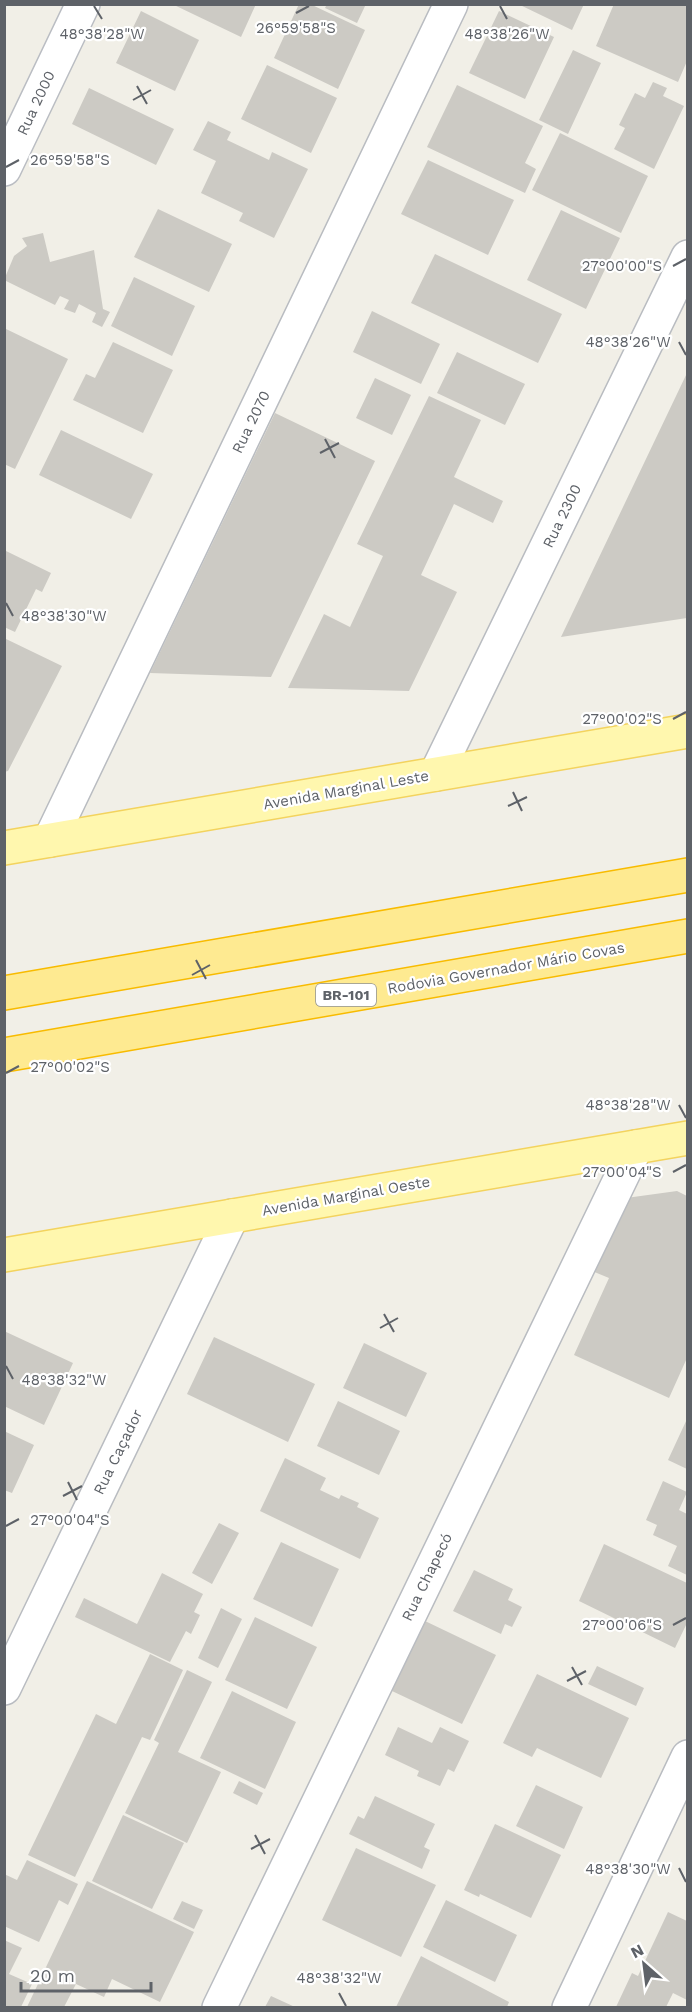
<svg xmlns="http://www.w3.org/2000/svg" width="692" height="2012" viewBox="0 0 692 2012" font-family="'Work Sans',sans-serif">
<rect width="100%" height="100%" fill="#f1efe7"/>
<path fill="#cccac4" d="M172,4H256L241,37Z
M299,4H310L365,30L338,89L274,58Z
M327,4H366L357,23L325,8Z
M518,4H584L572,30Z
M614,4H687V61L678,82L596,46Z
M141,11L199,40L175,91L116,63Z
M499,11L554,37L525,99L469,73Z
M573,50L601,63L568,134L539,120Z
M267,65L337,98L311,153L241,119Z
M653,82L667,88L663,96L684,106L654,169L614,149L625,128L619,125L635,93L645,98Z
M457,85L543,126L525,163L536,169L525,193L427,147Z
M89,88L174,129L156,165L72,124Z
M208,121L231,132L227,140L269,160L272,152L308,169L274,238L239,221L243,213L201,193L216,161L193,150Z
M560,133L648,176L621,233L532,190Z
M428,160L514,200L488,255L401,214Z
M158,209L232,244L209,292L134,257Z
M561,210L620,238L586,309L527,280Z
M43,233L50,262L94,250L103,309L110,312L102,327L92,322L96,313L79,304L75,313L64,309L69,300L60,296L55,305L4,280L14,256L27,246L22,238Z
M435,254L562,314L538,363L411,303Z
M134,277L195,306L172,356L111,326Z
M372,311L440,344L421,384L353,352Z
M4,328L68,359L15,469L4,464Z
M113,342L173,370L143,433L73,400L86,374L95,378Z
M457,352L525,384L505,425L437,393Z
M687,373V618L561,637Z
M375,378L411,395L392,435L356,418Z
M429,396L481,420L454,477L503,501L493,523L454,504L421,575L457,592L409,691L288,688L324,614L350,627L383,556L357,544Z
M275,413L375,461L271,677L150,673Z
M61,430L153,474L131,519L39,475Z
M4,550L51,573L42,592L36,589L15,632L4,627Z
M4,638L62,666L8,771L4,772Z
M677,1191L687,1196V1358L669,1398L574,1355L609,1278L592,1271L626,1198Z
M4,1331L73,1363L44,1425L4,1406Z
M214,1337L315,1384L288,1442L187,1394Z
M364,1343L427,1373L406,1417L343,1388Z
M338,1401L400,1431L379,1475L317,1446Z
M687,1419V1469L668,1460Z
M4,1431L34,1445L12,1493L4,1490Z
M285,1458L326,1478L320,1490L339,1499L341,1495L359,1503L357,1507L379,1518L360,1559L260,1511Z
M663,1481L687,1492L679,1510L687,1514V1575L668,1566L677,1546L653,1535L657,1525L646,1520Z
M219,1523L239,1533L212,1584L192,1573Z
M281,1542L339,1569L312,1627L253,1599Z
M604,1544L687,1583V1623L675,1648L579,1601Z
M474,1570L513,1589L508,1600L522,1607L512,1627L505,1624L501,1634L453,1611Z
M162,1573L203,1594L194,1612L200,1615L191,1634L186,1631L170,1662L75,1617L84,1598L137,1624Z
M221,1608L242,1619L218,1668L198,1658Z
M255,1617L317,1647L287,1709L225,1680Z
M425,1621L496,1655L462,1724L392,1691Z
M150,1654L183,1670L150,1740L142,1737L75,1877L28,1855L96,1714L116,1724Z
M597,1666L644,1688L636,1706L588,1684Z
M187,1670L212,1682L178,1752L221,1772L187,1843L125,1813L159,1743L154,1740Z
M537,1674L629,1718L601,1778L537,1748L532,1757L503,1743Z
M232,1691L296,1722L265,1789L200,1758Z
M398,1727L432,1743L440,1727L469,1741L454,1772L448,1769L440,1786L417,1776L419,1771L385,1755Z
M239,1781L263,1793L257,1805L233,1793Z
M536,1785L583,1807L564,1849L516,1826Z
M375,1796L435,1824L424,1847L430,1850L422,1869L349,1834L358,1816L364,1819Z
M123,1815L184,1843L152,1909L92,1881Z
M495,1824L561,1855L531,1918L480,1894L479,1897L464,1890Z
M356,1848L436,1885L401,1957L322,1920Z
M27,1860L78,1884L68,1905L59,1900L39,1942L4,1926V1874L17,1880Z
M87,1881L194,1932L160,2002L112,1979L104,1997L76,1984L64,2007H27Z
M446,1900L517,1935L495,1982L423,1947Z
M182,1901L203,1910L194,1929L173,1919Z
M668,1912L687,1921V2000L673,1993L666,2007H616L632,1973L638,1976Z
M4,1940L22,1948L9,1974L32,1984L21,2007H4Z
M421,1956L509,2002L507,2007H396Z
M271,1996L295,2007H265Z"/>
<g fill="none" stroke-linecap="round" stroke-linejoin="round">
<g stroke="#b9bcc1" stroke-width="36">
<path id="street" d="M436,774L688,257
M50,840L451,4
M4,1688L232,1216
M219,2008L636,1147
M569,2008L688,1757"/>
</g>
<g stroke="#babdc3" stroke-width="36">
<path id="secondary" d="M4,169L83,4"/>
</g>
<g stroke="#f3d35e" stroke-width="36">
<path id="primary" d="M4,848L688,731
M4,1255L688,1138"/>
</g>
<g stroke="#f8bb00" stroke-width="36">
<path id="highway" d="M4,993L688,875
M4,1055L688,936"/>
</g>
<use href="#street" stroke="#fff" stroke-width="33"/>
<use href="#secondary" stroke="#fff" stroke-width="33"/>
<use href="#primary" stroke="#fff7ae" stroke-width="33"/>
<use href="#highway" stroke="#feea91" stroke-width="33"/>
</g>
<path fill="none" stroke="#5e6268" stroke-width="2" d="M94,6L102,19M500,6L507,19M296,13L309,6M137,86L147,104M133,100L151,90M6,167L19,160M673,266L686,259M679,342L686,355M325,439L335,458M320,453L339,443M6,603L13,616M673,719L686,712M513,792L522,811M508,806L527,797M196,960L206,979M192,975L210,965M6,1073L19,1066M679,1105L686,1118M673,1172L686,1165M384,1314L394,1332M380,1328L398,1318M6,1366L13,1379M68,1482L77,1500M63,1496L82,1486M6,1526L19,1519M673,1625L686,1618M572,1667L582,1685M567,1681L586,1671M255,1835L265,1854M251,1849L270,1839M679,1868L686,1882M339,1993L346,2006"/>
<g text-anchor="middle" stroke-width="4.5" stroke-linejoin="round" paint-order="stroke">
<rect fill="#fff" stroke="#8e9195" stroke-width="1.5" x="316" y="984" width="60" height="22" rx="4.5"/>
<g font-size="14" font-weight="bold" fill="#5e6268">
<text x="346" y="1000">BR-101</text>
</g>
<g font-size="15" fill="#5e6268" stroke="#fff">
<text transform="translate(36 103) rotate(-65)" y="5">Rua 2000</text>
<text transform="translate(251 422) rotate(-64)" y="5">Rua 2070</text>
<text transform="translate(562 516) rotate(-64)" y="5">Rua 2300</text>
<text transform="translate(346 790) rotate(-10)" y="5">Avenida Marginal Leste</text>
<text transform="translate(506 968) rotate(-10)" y="5">Rodovia Governador Mário Covas</text>
<text transform="translate(346 1196) rotate(-10)" y="5">Avenida Marginal Oeste</text>
<text transform="translate(118 1452) rotate(-64)" y="5">Rua Caçador</text>
<text transform="translate(427 1577) rotate(-64)" y="5">Rua Chapecó</text>
</g>
</g>
<g font-size="15" text-anchor="middle" fill="#5e6268" stroke="#fff" stroke-width="4.5" stroke-linejoin="round" paint-order="stroke">
<text x="296" y="33">26°59'58"S</text>
<text x="102" y="39">48°38'28"W</text>
<text x="507" y="39">48°38'26"W</text>
<text x="70" y="165">26°59'58"S</text>
<text x="622" y="271">27°00'00"S</text>
<text x="628" y="347">48°38'26"W</text>
<text x="64" y="621">48°38'30"W</text>
<text x="622" y="724">27°00'02"S</text>
<text x="70" y="1072">27°00'02"S</text>
<text x="628" y="1110">48°38'28"W</text>
<text x="622" y="1177">27°00'04"S</text>
<text x="64" y="1385">48°38'32"W</text>
<text x="70" y="1525">27°00'04"S</text>
<text x="622" y="1630">27°00'06"S</text>
<text x="628" y="1874">48°38'30"W</text>
<text x="339" y="1983">48°38'32"W</text>
</g>
<rect width="692" height="2012" fill="none" stroke="#5e6268" stroke-width="12"/>
<g transform="translate(644 1964) rotate(332)" stroke="#ffffff" stroke-width="4.5" paint-order="stroke">
<path d="M0-4.5L10 22L0 15L-10 22Z" fill="#5e6268"/>
<text y="-9" font-size="16" font-weight="bold" text-anchor="middle" fill="#5e6268">N</text>
</g>
<path d="M21 1982v9h130v-9" fill="none" stroke="#5e6268" stroke-width="3"/>
<text x="30" y="1982" font-size="18" fill="#5e6268" stroke="#ffffff" stroke-width="4.5" paint-order="stroke">20 m</text>
</svg>
